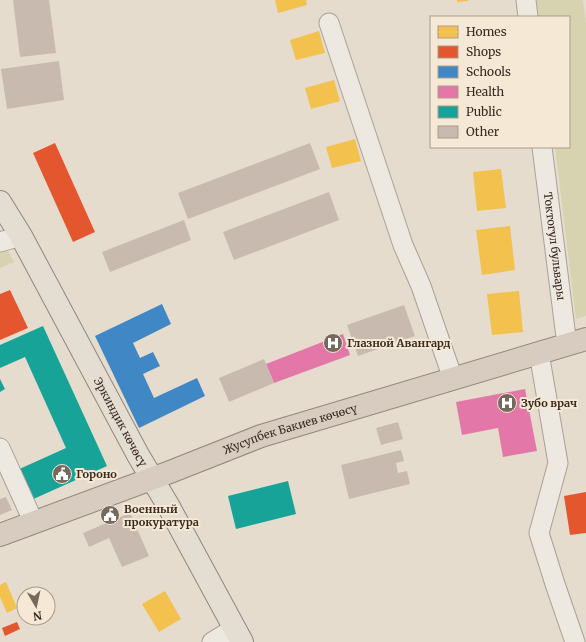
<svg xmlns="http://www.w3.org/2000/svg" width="586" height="642" viewBox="0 0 586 642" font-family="Merriweather,serif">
<rect width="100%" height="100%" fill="#e5dcce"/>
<path fill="#d7d3b1" d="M536,0H583L586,24V316L576,319L555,147H569V17H538Z
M0,236L14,262L0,268Z"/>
<path fill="#f2c14e" d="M275,0H306L307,5L278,13Z
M457,0H468V1L457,2Z
M319,31L325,53L296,60L290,40Z
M334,80L340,101L311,109L305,88Z
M355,139L361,161L332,168L326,147Z
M501,169L506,208L477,211L473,172Z
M510,226L515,270L482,275L476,230Z
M519,291L523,332L492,335L487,294Z
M6,582L17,608L7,613L0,597V585Z
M165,591L181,619L159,632L142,604Z"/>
<path fill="#e4572e" d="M55,143L95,232L73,242L33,153Z
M10,290L28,328L0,340V294Z
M586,492V533L570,535L564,496Z
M17,622L20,629L5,636L2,628Z"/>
<path fill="#3f88c5" d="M162,304L171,324L133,343L140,358L153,352L160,366L143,374L154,398L197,378L205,396L139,428L95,336Z"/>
<path fill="#e377a8" d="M343,334L350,355L274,383L266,364Z
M525,389L537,451L503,457L498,428L462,435L456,402Z"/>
<path fill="#17a398" d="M43,326L107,466L29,501L15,471L66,448L25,357L0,368V345Z
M0,379L5,389L0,392Z
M288,481L296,514L236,529L228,496Z"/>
<path fill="#c9baaf" d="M13,0H49L56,53L20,57Z
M59,61L64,100L7,109L1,69Z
M310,143L320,169L188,219L178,193Z
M329,192L339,220L234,260L223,232Z
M184,220L191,240L110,272L102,252Z
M404,305L415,336L358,356L347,325Z
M264,359L274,383L229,402L219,378Z
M398,422L403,439L381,445L376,428Z
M401,450L404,461L396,463L398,473L407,471L410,484L349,499L341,465Z
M6,497L12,510L0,515V499Z
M130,513L149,556L122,567L109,538L89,547L83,533Z"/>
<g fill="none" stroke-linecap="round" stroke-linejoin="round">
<g stroke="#aaa197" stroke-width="21">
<g id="minor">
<path d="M526,0L528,17"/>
<path d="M329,23L403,245L421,286L453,379"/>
<path id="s1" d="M542,147L567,345"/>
<path d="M0,242L21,236"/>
<path d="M539,353L558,463L539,533L555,584L575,642"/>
<path d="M0,448L34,523"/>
<path d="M212,642L235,628"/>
</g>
</g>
<g stroke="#90877e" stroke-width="24">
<g id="major">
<path id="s2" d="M0,202L21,236L138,455L169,507L242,642"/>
</g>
</g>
<g stroke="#90877e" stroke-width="24">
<g id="highway">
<path id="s3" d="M0,535L170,472L261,436L586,339"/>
</g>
</g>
<use href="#minor" stroke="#ede8e0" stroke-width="19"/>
<use href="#major" stroke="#e4ddd1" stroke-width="22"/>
<use href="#highway" stroke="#d7ccbf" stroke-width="22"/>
</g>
<defs>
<g id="hospital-disc" transform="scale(1)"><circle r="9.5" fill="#75685c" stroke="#f5e9d5"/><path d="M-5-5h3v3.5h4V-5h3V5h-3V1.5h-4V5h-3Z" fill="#fff"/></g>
<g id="civic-disc" transform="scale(1)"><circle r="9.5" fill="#75685c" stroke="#f5e9d5"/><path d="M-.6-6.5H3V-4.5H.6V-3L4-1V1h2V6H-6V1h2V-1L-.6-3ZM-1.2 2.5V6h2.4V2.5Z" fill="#fff"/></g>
</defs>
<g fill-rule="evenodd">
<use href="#hospital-disc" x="333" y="343"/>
<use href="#hospital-disc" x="507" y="403"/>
<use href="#civic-disc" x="62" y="474"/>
<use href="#civic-disc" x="110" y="515"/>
</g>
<g text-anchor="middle" stroke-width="4" stroke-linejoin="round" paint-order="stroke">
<g font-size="11" fill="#39291f" stroke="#f5e9d5">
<text dy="4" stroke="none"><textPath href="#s1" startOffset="100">Токтогул бульвары</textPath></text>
<text dy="4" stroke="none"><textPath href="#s2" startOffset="251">Эркиндик көчөсү</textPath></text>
<text dy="4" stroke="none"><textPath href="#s3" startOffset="309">Жусупбек Бакиев көчөсү</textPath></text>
</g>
<g font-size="11" font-weight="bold" fill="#39291f" stroke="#f5e9d5" text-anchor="start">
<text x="347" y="347">Глазной Авангард</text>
<text x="521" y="407">Зубо врач</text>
<text x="76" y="478">Гороно</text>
<text x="124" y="513">Военный<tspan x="124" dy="13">прокуратура</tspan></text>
</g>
</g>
<rect x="430" y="16" width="140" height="132" fill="#f5e9d5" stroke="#aa9c8c"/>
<rect x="438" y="26" width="20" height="12" fill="#f2c14e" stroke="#aa9c8c"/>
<text x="466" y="36" font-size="12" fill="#39291f">Homes</text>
<rect x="438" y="46" width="20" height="12" fill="#e4572e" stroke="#aa9c8c"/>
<text x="466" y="56" font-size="12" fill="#39291f">Shops</text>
<rect x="438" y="66" width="20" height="12" fill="#3f88c5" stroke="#aa9c8c"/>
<text x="466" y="76" font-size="12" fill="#39291f">Schools</text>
<rect x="438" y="86" width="20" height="12" fill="#e377a8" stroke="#aa9c8c"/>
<text x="466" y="96" font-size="12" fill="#39291f">Health</text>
<rect x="438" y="106" width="20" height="12" fill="#17a398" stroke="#aa9c8c"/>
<text x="466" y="116" font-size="12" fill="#39291f">Public</text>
<rect x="438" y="126" width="20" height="12" fill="#c9baaf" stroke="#aa9c8c"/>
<text x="466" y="136" font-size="12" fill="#39291f">Other</text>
<g transform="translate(36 606) rotate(171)"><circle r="19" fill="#f5e9d5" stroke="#aa9c8c"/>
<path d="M0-3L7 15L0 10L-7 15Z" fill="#75685c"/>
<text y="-6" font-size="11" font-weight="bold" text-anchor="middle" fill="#39291f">N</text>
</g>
</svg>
